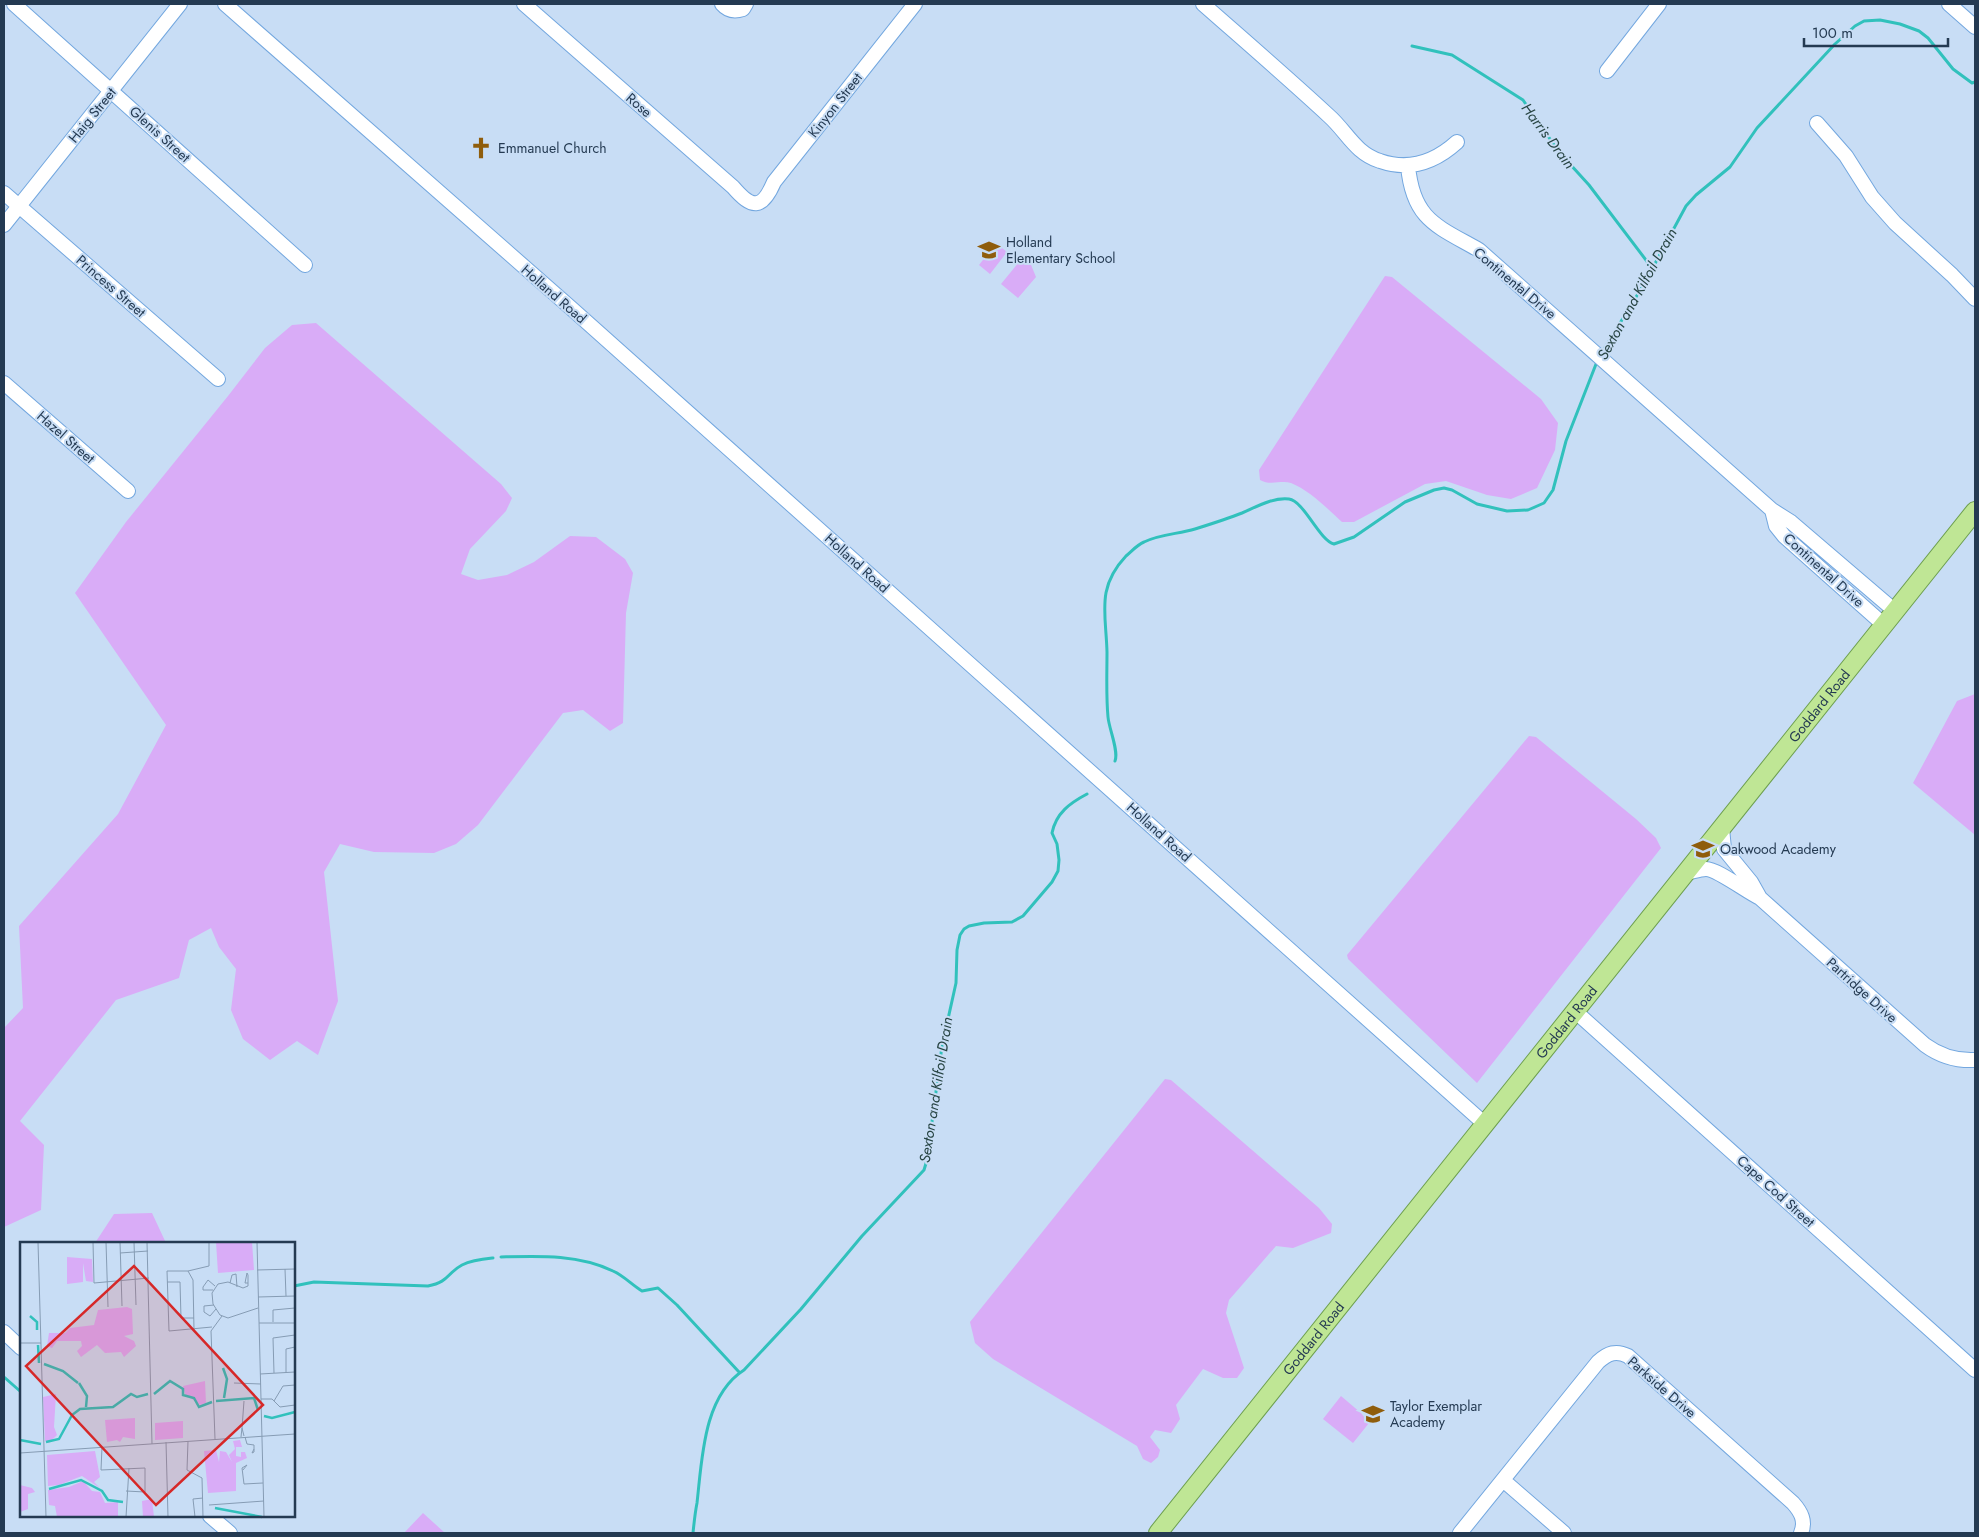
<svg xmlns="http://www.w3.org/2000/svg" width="1979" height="1537" viewBox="0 0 1979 1537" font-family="Jost,sans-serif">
<rect width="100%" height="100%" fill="#c8ddf5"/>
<path fill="#d9acf7" d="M996,243L1007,252L990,274L979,265Z
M1023,257L1029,260L1036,277L1018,298L1001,284Z
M1385,276L1392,277L1541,399L1558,423L1555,450L1537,488L1511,499L1487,495L1446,481L1425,484L1354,522H1342C1328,509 1309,490 1291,483C1281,480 1270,486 1260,480L1259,470Z
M316,323L501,484L512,498L506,511L470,549L461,574L478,580L507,575L534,562L570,536L596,537L625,559L633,573L626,613L623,723L610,731L583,710L563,713L478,825L456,844L434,853L374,852L340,844L324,872L338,1001L318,1055L297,1041L270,1060L243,1039L231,1010L236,969L219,947L211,928L189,940L179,978L116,1000L20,1121L44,1145L41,1210L4,1227V1028L23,1008L19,926L118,814L166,725L75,593L126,522L228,396L265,348L292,325Z
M1975,694V835L1913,783L1957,701Z
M1529,736L1536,737L1636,819L1656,838L1661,848L1477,1083L1348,959L1347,955Z
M1165,1079L1171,1080L1319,1208L1332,1224L1331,1233L1293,1248L1276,1246L1229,1300L1226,1313L1244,1368L1237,1378H1223L1203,1369L1176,1405L1180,1419L1171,1433L1155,1430L1150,1437L1160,1450L1158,1457L1151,1463L1143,1459L1137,1446L993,1359L975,1343L970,1322Z
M152,1213L166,1243H95L114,1214Z
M1341,1396L1361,1413L1369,1423L1353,1443L1323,1419Z
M423,1513L445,1533H404Z"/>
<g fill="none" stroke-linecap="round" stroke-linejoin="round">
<path stroke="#31c1bc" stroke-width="3" d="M1412,46L1452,55L1523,100L1559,152L1589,185L1652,268
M1601,354L1644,284L1686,206L1696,195L1730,167L1757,128L1835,44L1855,26L1864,21L1880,20L1900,24L1919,31L1928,38L1953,69L1972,83L1975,82
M1115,761C1119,751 1109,729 1108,717C1106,696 1107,674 1107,652C1106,613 1096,588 1126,556C1132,551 1137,545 1144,542C1160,534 1179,534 1195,529C1211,524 1227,519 1242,513C1256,507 1273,497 1289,499C1304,501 1319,540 1334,544L1354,537L1405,502L1434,490L1444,488L1452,490L1477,504L1507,511L1528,510L1544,503L1553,490L1566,441L1598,359
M501,1257C538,1256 578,1254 613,1271C624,1276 632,1285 642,1291L658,1288L677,1305L739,1372
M294,1286L314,1282L428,1286C449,1282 447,1273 462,1265C472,1260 483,1259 493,1258
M4,1377L21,1392
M693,1533C694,1523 695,1513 697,1503C702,1460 703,1396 744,1370L801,1309L862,1236L924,1170L927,1160L942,1046L956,983L957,950L960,935L964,929L969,926L984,923L1012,922L1023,916L1052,882L1058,871L1059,860L1057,844L1052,833C1056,813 1070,803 1087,794"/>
<g stroke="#73a7df" stroke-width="16">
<path id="minor" d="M14,4L305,265
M225,4L571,308L1486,1125
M524,4L733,187C752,209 762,210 774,182L915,4
M722,4C728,11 734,12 743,9L746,4
M1203,4C1245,41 1288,78 1329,116C1347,132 1355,153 1380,161C1409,171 1435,162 1457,142
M1949,4L1975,27
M1607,71L1659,4
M1817,123L1846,156L1872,197L1895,223L1952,275L1975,299
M1408,166C1413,220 1437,226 1479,250L1772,510L1791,522L1895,611
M4,193L218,379
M4,225L180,4
M4,383L128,491
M1772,510L1776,526L1784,536L1884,625
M1722,828L1724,849L1751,882L1760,898
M1686,873C1692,872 1700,869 1706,869C1717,869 1747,892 1760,898L1925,1045C1940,1056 1956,1061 1975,1060
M1576,1012L1975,1370
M4,1332L21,1348
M1503,1480L1564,1533
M210,1516L230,1533
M1460,1533L1598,1362C1608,1353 1616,1350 1628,1356L1793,1503C1801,1512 1806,1521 1801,1533"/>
</g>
<g stroke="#6d9f4f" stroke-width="20">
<g id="major">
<path id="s1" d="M1158,1533L1975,511"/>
</g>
</g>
<use href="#minor" stroke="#fff" stroke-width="14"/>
<use href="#major" stroke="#bfe695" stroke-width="18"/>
</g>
<defs>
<g id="church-bare" transform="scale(1.725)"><path d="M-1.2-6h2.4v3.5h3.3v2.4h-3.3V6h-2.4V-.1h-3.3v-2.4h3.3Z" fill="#8f5d0c" stroke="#c8ddf5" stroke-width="2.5" paint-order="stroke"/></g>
<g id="school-bare" transform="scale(1.725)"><path d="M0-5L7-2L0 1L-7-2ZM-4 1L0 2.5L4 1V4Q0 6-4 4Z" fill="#8f5d0c" stroke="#c8ddf5" stroke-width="2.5" paint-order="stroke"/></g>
</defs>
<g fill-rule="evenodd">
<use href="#church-bare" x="481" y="148"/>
<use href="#school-bare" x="989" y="250"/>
<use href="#school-bare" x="1703" y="849"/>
<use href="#school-bare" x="1373" y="1414"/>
</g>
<g text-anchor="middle" stroke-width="4" stroke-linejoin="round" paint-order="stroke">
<g font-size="14" fill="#243a52" stroke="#c8ddf5">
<text transform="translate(639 105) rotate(41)" y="5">Rose</text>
<text transform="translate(835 105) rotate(-52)" y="5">Kinyon Street</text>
<text transform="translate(92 115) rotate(-51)" y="5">Haig Street</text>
<text transform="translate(160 134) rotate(42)" y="5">Glenis Street</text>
<text transform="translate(1515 283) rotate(40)" y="5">Continental Drive</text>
<text transform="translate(111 286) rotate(41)" y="5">Princess Street</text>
<text transform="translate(554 294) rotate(41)" y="5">Holland Road</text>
<text transform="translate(66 437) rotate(41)" y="5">Hazel Street</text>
<text transform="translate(857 563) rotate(42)" y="5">Holland Road</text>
<text transform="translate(1824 570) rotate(42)" y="5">Continental Drive</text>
<text dy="5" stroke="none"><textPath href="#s1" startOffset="1059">Goddard Road</textPath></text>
<text transform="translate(1159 832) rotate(42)" y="5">Holland Road</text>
<text transform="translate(1862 990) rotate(42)" y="5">Partridge Drive</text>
<text dy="5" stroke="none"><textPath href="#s1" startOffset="654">Goddard Road</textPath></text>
<text transform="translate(1776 1191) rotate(42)" y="5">Cape Cod Street</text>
<text dy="5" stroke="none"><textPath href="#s1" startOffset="249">Goddard Road</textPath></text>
<text transform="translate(1662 1387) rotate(41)" y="5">Parkside Drive</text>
</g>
<g font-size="14" fill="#243a52" stroke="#c8ddf5" text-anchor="start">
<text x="498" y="153">Emmanuel Church</text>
<text x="1006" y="247">Holland<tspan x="1006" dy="16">Elementary School</tspan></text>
<text x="1720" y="854">Oakwood Academy</text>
<text x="1390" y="1411">Taylor Exemplar<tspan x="1390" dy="16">Academy</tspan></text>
</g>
<g font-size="15" font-style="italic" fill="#284544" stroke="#c8ddf5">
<text transform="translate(1548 136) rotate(53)" y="5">Harris Drain</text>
<text transform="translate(1637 294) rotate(-61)" y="5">Sexton and Kilfoil Drain</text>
<text transform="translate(936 1090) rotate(-81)" y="5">Sexton and Kilfoil Drain</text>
</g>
</g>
<g transform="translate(20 1242)">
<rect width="275" height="275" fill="#c8ddf5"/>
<path d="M196,0H232L234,28L198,31ZM47,15L72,17L73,40L66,39L63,21V40L47,42ZM107,65L112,67L113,92L104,94L114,99L116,104L104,115L101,110L85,111L77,103L61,115L57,109L62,104L61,99H37L32,106L27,104L29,91H45L50,86L74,83L78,68ZM185,139L186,161L180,163L165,152L163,144ZM36,152L34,185L37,193L29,201L25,199L23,155ZM115,176V197L103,195L100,200L97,198L87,200L85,178ZM163,179V196L135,198V181ZM220,198L222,205H216V214L221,215V210H225L227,216L216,221V249L188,251L184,209L196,208L199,220L200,209L206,210L212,220L209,213L215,207L213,199ZM75,209L80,235L74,240L80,246L62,234L39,243L28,244L27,213ZM63,239L72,249L80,250L85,261L98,260V275H37L35,264L29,263L28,248L49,245ZM0,243L12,246L15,250L8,252V267L0,270ZM132,257L134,275H123L122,259Z" fill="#d9acf7"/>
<path fill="none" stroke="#31c1bc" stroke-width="2.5" d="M10,74L17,80V88M18,103L19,121M24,122L43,129L58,141M203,126L207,137L204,156M59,141L67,154L66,165M134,152L150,139L163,147V153L174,156L179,165L192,160M196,159L234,156L238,168M244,174L252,176L275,170M0,198L21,202M26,200L39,197L52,173L60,167L93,165L111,152L117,155L128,152M29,247L61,238L82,249L88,258L103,260M195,266L242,275"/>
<path fill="none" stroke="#869cb4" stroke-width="1" d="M18,0L26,275M73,0L74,41L129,36M86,0L88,65M100,0L102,64M114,0L116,63M127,0L132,202M189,0V24L168,29H147L149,89L192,85M237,0L244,275M100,11L128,9M265,27L266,54M237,28L275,27M168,29L173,38L174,88M147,40H160L161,76H174M210,41L212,33L216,32L217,45M228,41H225L227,31L228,33V44L223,46L208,40L198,42L192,51L193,62L200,73L208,76L238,66M193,48H183V45L188,38L195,44M238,55L275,54M194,63L184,64V70L190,74L196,67M253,80V68L275,66M239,81H275M0,101H21M254,131L253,96L275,93M266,131V107L275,105M240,132L275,130M214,141L241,142M241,157H252L260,165L275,163M254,159L263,144L275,143M222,186L224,159M221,195L222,186L224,194M225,195L227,202L234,203V210L232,211L234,207M195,197L191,89L202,74M168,199L167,228L182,236L183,275M146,200L148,275M82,205L81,228L125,226V250L106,249M0,211L275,192M223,228L227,223L222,226L224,242L243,241M189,263L244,259M106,275L109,226M175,275L173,257L183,256"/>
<path fill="#d62828" fill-opacity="0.15" stroke="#d62828" stroke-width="2.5" d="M114,24L243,163L136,263L6,124Z"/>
<rect width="275" height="275" fill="none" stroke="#243a52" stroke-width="2.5"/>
</g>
<rect width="1979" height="1537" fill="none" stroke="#243a52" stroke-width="10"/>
<path d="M1804 38v8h144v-8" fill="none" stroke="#243a52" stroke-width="2.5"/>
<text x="1812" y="38" font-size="15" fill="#243a52" stroke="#c8ddf5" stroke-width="4" paint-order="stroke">100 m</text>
</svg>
